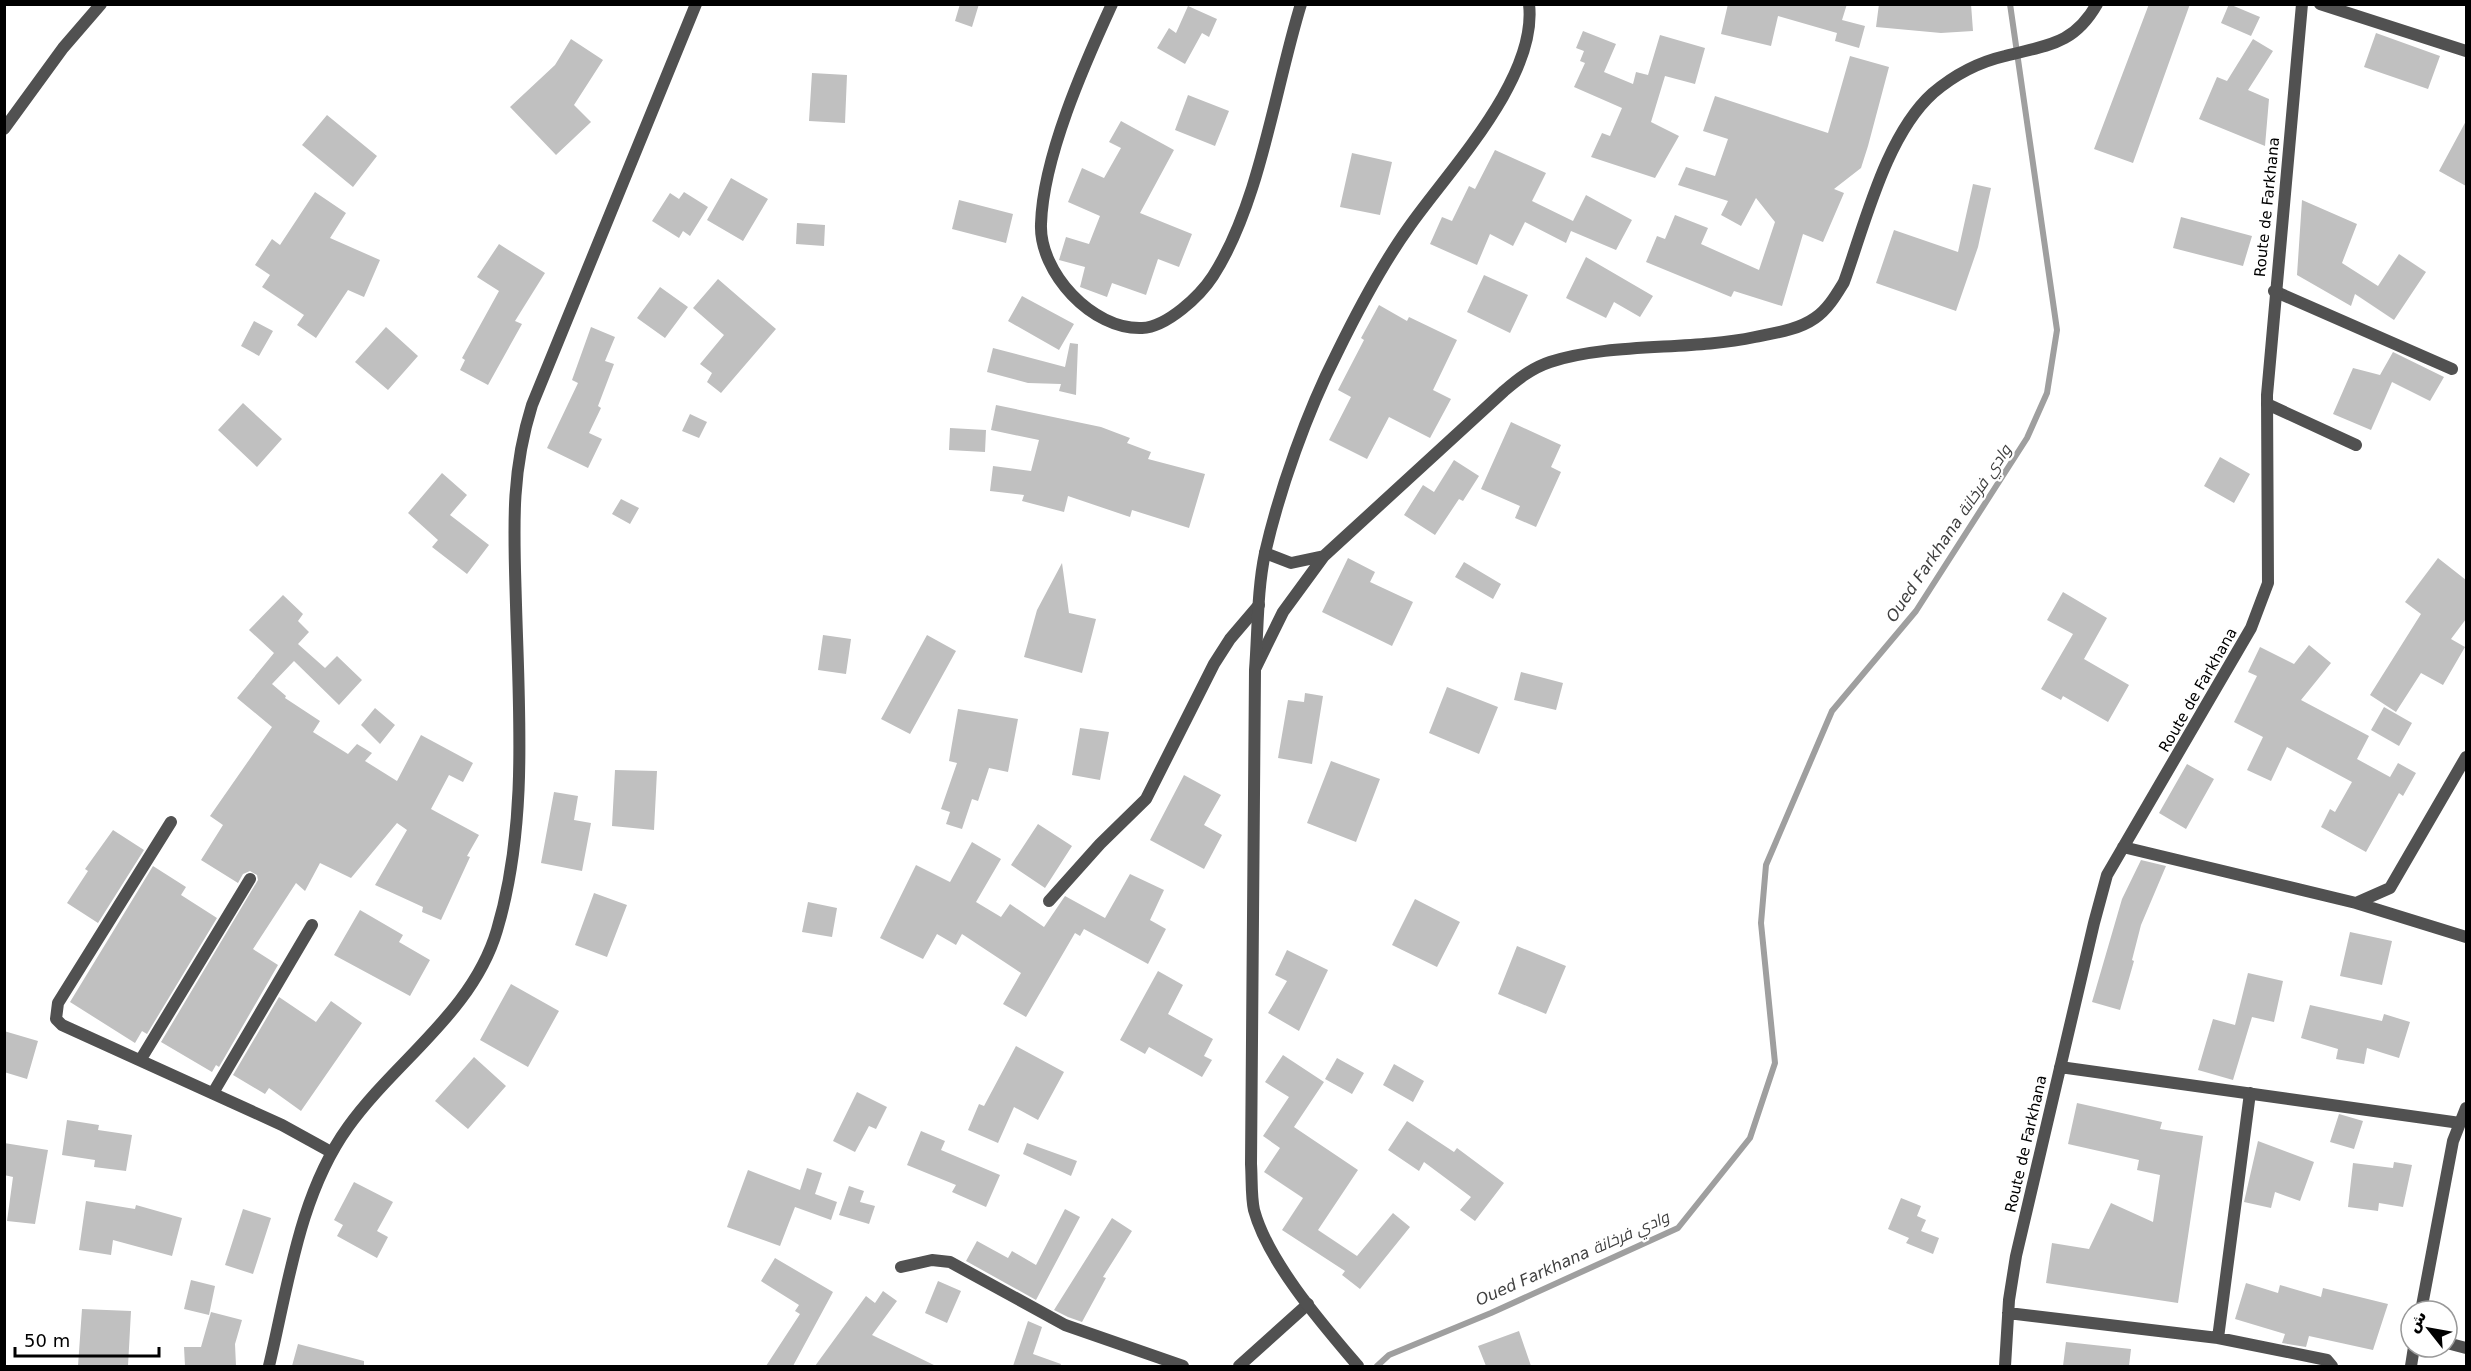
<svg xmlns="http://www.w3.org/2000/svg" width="2471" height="1371" viewBox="0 0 2471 1371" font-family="'DejaVu Sans',Cairo,sans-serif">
<rect width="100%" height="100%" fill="#fff"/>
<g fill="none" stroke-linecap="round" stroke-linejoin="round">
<path stroke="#9f9f9f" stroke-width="6" d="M1377,1366L1389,1355L1491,1313L1678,1228L1750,1138L1775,1063L1761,923L1766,865L1832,711L1916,611L2027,438L2047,393L2057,330L2010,4"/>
</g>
<path fill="#c0c0c0" d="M960,4H979L972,27L955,21Z
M1728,4H1847L1842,20L1865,26L1859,48L1835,41L1837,33L1778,16L1771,46L1721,34Z
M1879,4H1971L1973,31L1941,33L1876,27Z
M2149,4H2190L2133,163L2094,149Z
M2229,4L2260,17L2251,36L2221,23Z
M1188,6L1217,19L1209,37L1202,33L1185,64L1157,48L1169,28L1176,33Z
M1583,31L1616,44L1604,72L1633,84L1636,72L1648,75L1660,35L1705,48L1695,84L1665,76L1651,122L1679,136L1655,178L1591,157L1602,133L1610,136L1622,108L1574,87L1585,63L1580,61L1584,51L1576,48Z
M2376,33L2440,56L2428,89L2364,67Z
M571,39L603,60L574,105L591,122L556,155L510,107L555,65Z
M2253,39L2273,51L2248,90L2269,99L2265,146L2199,119L2217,77L2227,81Z
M1850,56L1889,67L1868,146L1861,168L1834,189L1844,193L1823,242L1803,234L1782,306L1734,291L1731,297L1646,262L1657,236L1665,239L1675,215L1708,228L1701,244L1759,270L1775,222L1756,198L1741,226L1721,215L1728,201L1678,185L1686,167L1715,176L1728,139L1703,131L1715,96L1828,133Z
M812,73L847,75L845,123L809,121Z
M1188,95L1229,111L1215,146L1175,130Z
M327,115L377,156L353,187L302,145Z
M1121,121L1174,150L1140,213L1192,234L1179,267L1158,259L1146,295L1112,283L1107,297L1080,287L1085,267L1059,260L1066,237L1089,244L1100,216L1068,202L1082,168L1104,178L1121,148L1109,142Z
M2466,121V186L2439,171Z
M1495,150L1546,173L1532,201L1573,221L1586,195L1632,220L1616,250L1571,231L1566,243L1525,222L1513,246L1490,234L1477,265L1430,244L1442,217L1452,221L1469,186L1475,189Z
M1352,153L1392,162L1380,215L1340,207Z
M731,178L768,199L743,241L707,220Z
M1973,184L1991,188L1978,247L1956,311L1876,283L1894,230L1958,252Z
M315,192L346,213L330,238L380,260L364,297L348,290L316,338L297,325L304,315L262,287L270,275L255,265L272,239L280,245Z
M684,192L708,207L690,236L683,231L679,238L652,221L670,193L679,199Z
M959,200L1013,214L1006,243L952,229Z
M2302,200L2357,224L2342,263L2378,286L2399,254L2426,272L2394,320L2355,294L2351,306L2297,275Z
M2181,217L2252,236L2243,266L2173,248Z
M797,223L825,225L824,246L796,244Z
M499,244L545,273L515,321L522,324L488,385L460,370L465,360L462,358L499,291L477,277Z
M1586,257L1653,296L1640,317L1614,302L1606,318L1566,298Z
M1484,275L1528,295L1510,333L1467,312Z
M718,279L776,329L721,393L707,382L712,373L700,364L724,335L693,308Z
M660,287L688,307L665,338L637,318Z
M1022,296L1074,324L1059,350L1008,321Z
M1379,305L1407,321L1409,317L1457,340L1433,390L1451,399L1430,438L1389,417L1367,459L1329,440L1351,397L1338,390L1364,340L1361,338Z
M254,321L273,331L259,356L241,346Z
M386,327L418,356L388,390L355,362Z
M591,327L615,337L605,361L614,364L598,406L601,408L589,433L602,439L588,468L547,448L578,383L572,380Z
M1070,343L1078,344L1076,395L1059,391L1061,384L1028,383L987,372L993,348L1065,367Z
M2393,352L2444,377L2430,401L2392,382L2371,430L2333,414L2353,368L2380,375Z
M243,403L282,439L257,467L218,430Z
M996,405L1101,427L1130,438L1127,443L1151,452L1148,459L1205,474L1189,528L1132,510L1130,517L1068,496L1064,512L1022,501L1024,495L990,491L993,466L1031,471L1039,440L991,430Z
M690,414L707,422L699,438L682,431Z
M1511,422L1561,445L1551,467L1561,472L1536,527L1515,518L1520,506L1481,489Z
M950,428L986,430L985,452L949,450Z
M2220,457L2250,474L2234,503L2204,486Z
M1454,460L1479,476L1463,501L1459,499L1435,535L1404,515L1423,485L1434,492Z
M442,473L467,495L450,515L489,545L467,574L432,547L438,540L408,513Z
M621,499L639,508L630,524L612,514Z
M1348,558L1375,572L1370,582L1413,602L1392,646L1322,612Z
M2438,558L2466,580V619L2451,639L2465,647L2443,685L2421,673L2396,712L2370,695L2421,614L2405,602Z
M1464,562L1501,584L1493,599L1455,577Z
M1062,563L1069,613L1096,619L1082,673L1024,657L1037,610Z
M2063,592L2107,618L2084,659L2129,685L2108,722L2063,696L2061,700L2041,689L2073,634L2047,620Z
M283,595L303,614L298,621L309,632L298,644L325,668L337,656L362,680L339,705L294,661L272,684L286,696L285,698L320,721L313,732L348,754L357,744L372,753L365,761L397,781L421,735L473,763L463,782L449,775L431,809L479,835L467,856L470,857L441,920L422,912L423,907L375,885L407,830L397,823L351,878L320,863L305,891L296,883L253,949L278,965L219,1067L216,1065L212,1072L161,1042L258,880L257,875L250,871L243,874L238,883L201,860L223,825L210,816L272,727L237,698L274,653L249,630Z
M823,635L851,639L846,674L818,670Z
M927,635L956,651L910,734L881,719Z
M2309,645L2331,663L2301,700L2369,736L2357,759L2390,777L2398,763L2416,773L2403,796L2399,793L2366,852L2321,827L2330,809L2335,812L2352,782L2287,747L2271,781L2247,770L2263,737L2234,722L2257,676L2248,672L2260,647L2294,664Z
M1521,672L1563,683L1556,710L1514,700Z
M1447,687L1498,707L1479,754L1429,733Z
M1305,693L1323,696L1312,764L1278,758L1288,700L1304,702Z
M2384,707L2412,723L2399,746L2371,730Z
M375,708L395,725L380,744L361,725Z
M958,709L1018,719L1008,772L989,768L978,801L972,799L962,829L946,824L950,812L941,809L957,763L949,761Z
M1080,728L1109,732L1100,780L1072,775Z
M1331,761L1380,779L1356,842L1307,823Z
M2187,764L2214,779L2186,829L2159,813Z
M615,770L657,771L654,830L612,826Z
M1184,775L1221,795L1204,825L1222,835L1204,869L1150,840Z
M554,792L578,796L574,820L591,823L582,871L541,863Z
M1038,824L1072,846L1045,888L1011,865Z
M113,830L144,850L98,923L67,903L88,871L85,869Z
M972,842L1001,859L976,902L1001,917L1010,904L1044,927L1065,896L1105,918L1130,874L1164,890L1150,920L1166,929L1148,964L1084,929L1080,936L1075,933L1026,1017L1003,1004L1021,973L962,934L956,945L937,934L923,959L880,938L916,865L950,882Z
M2141,860L2166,866L2141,925L2132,960L2134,961L2120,1010L2092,1002L2122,899Z
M153,866L186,887L181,895L217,918L147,1034L142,1031L135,1043L70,1002Z
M594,893L627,905L607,957L575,945Z
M1415,899L1460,922L1437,967L1392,945Z
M808,902L837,908L832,937L802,932Z
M360,910L403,935L399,942L430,960L410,996L334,955Z
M2350,932L2392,941L2382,985L2340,976Z
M1517,946L1566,966L1546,1014L1498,994Z
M1287,950L1328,970L1299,1031L1268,1013L1287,981L1275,975Z
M1158,971L1183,985L1168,1014L1213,1039L1204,1056L1212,1060L1202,1077L1149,1047L1145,1054L1120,1040Z
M2248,973L2283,981L2274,1022L2252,1017L2233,1080L2198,1070L2213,1019L2235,1025Z
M511,984L559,1011L528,1067L480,1040Z
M279,997L316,1022L331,1001L362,1023L301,1111L269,1088L265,1094L233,1075Z
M2310,1005L2382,1021L2384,1014L2410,1022L2399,1058L2367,1048L2364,1064L2336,1059L2338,1049L2301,1038Z
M4,1031L38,1041L27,1079L4,1072Z
M1016,1046L1064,1072L1038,1120L1014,1107L998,1143L968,1130L979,1104L984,1106Z
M1283,1055L1324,1082L1294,1127L1358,1170L1318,1230L1357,1256L1393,1213L1410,1227L1360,1289L1342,1275L1345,1271L1282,1230L1303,1198L1264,1172L1280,1148L1263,1136L1289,1097L1265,1082Z
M474,1057L506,1086L468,1129L435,1101Z
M1337,1058L1364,1073L1352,1094L1325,1079Z
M1394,1064L1424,1081L1413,1102L1383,1085Z
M857,1092L887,1107L876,1129L869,1126L855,1152L833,1141Z
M2077,1103L2162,1122L2160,1129L2203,1136L2178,1303L2046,1283L2052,1243L2089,1249L2111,1203L2153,1222L2160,1175L2137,1170L2139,1160L2068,1144Z
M2339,1114L2363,1121L2354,1149L2330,1142Z
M67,1120L99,1125L98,1130L132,1135L126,1171L94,1167L95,1160L62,1155Z
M1407,1121L1454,1152L1457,1148L1504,1183L1475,1221L1460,1210L1471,1197L1424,1162L1419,1171L1388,1150Z
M921,1131L945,1141L941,1150L1000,1175L986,1207L952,1192L956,1185L907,1165Z
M2258,1141L2314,1162L2300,1201L2275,1192L2271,1208L2244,1202Z
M4,1143L48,1150L35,1224L7,1221L13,1177L4,1175Z
M1027,1143L1077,1161L1071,1176L1023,1154Z
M2394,1162L2412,1165L2403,1207L2379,1203L2378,1211L2348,1207L2353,1163L2393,1168Z
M807,1168L822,1173L815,1194L837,1202L831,1220L795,1207L780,1246L727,1227L748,1170L800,1190Z
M354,1182L393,1202L377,1231L388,1237L377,1258L337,1236L343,1225L334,1220Z
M849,1186L864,1191L860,1202L875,1206L869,1224L839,1215Z
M1901,1198L1921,1206L1917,1216L1926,1220L1921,1231L1939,1238L1933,1254L1906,1243L1909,1238L1888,1229Z
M86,1201L135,1209L136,1205L182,1218L172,1256L113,1240L111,1255L79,1250Z
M243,1209L271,1218L253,1274L225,1265Z
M1065,1209L1080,1217L1036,1300L966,1261L977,1241L1008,1258L1012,1251L1036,1265Z
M1112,1218L1132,1231L1103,1277L1106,1278L1082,1322L1068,1317L1054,1310Z
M775,1258L833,1292L793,1366H766L800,1314L795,1311L799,1305L761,1281Z
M191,1280L215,1286L209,1315L184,1309Z
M938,1281L961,1291L947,1323L925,1313Z
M2246,1283L2278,1293L2280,1285L2321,1297L2323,1288L2388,1304L2373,1350L2309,1336L2306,1347L2282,1343L2285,1334L2235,1319Z
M883,1291L897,1301L872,1335L936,1366H815L866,1296L875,1303Z
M82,1309L131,1311L128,1366H78Z
M211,1312L242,1320L235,1344L236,1366H185L184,1347H201Z
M1028,1321L1042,1327L1033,1354L1061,1364L1060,1366H1013Z
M1519,1331L1531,1366H1486L1478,1346Z
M2066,1342L2131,1349L2129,1366H2063Z
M298,1344L364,1361V1366H292Z"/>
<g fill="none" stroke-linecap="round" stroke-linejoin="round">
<path stroke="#515151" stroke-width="12" d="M2274,291L2452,369
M2267,404L2356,445
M1049,901L1100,844L1146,799L1214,664L1230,639L1259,605
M901,1267L932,1260L950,1262L1065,1325L1183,1366
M2447,1343L2466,1348"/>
<path stroke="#515151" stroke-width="12" d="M2320,4L2466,51
M1265,553L1291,563L1324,556L1504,391C1518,379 1532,368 1550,362C1612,342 1690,351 1755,337C1775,333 1798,330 1815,318C1828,309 1836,295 1844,282C1865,224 1886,135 1933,93C1953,76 1979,62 2005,56C2046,45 2073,46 2097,4
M1256,667L1283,612L1324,556
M171,822L58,1003L56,1019L62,1025L282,1125L331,1152
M2123,847L2356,903L2466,937
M2356,903L2390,888L2466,757
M141,1059L250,879
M2060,1067L2460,1123
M213,1093L312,925
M2008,1313L2218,1338L2250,1093
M2218,1338L2327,1360L2332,1366
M1239,1366L1308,1304
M2005,1366L2009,1300L2016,1256L2094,923L2107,875L2251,628L2268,583L2267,395L2302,4"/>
<path stroke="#515151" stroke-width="12" d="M1112,4C1084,65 1043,157 1041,224C1039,272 1092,330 1142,328C1167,327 1200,296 1213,276C1260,203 1275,88 1301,4
M4,129L63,48L101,4
M2421,1311L2453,1141L2466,1108
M269,1366C288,1287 299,1195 348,1127C396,1060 473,1012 497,930C528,826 519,712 516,605C514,532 510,475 532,405L696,4
M1358,1366C1323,1325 1268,1262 1254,1210C1251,1196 1252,1179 1251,1164L1255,670C1258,632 1257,591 1265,553C1280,488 1307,412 1337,353C1358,310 1381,266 1409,227C1449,170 1538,78 1529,4
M2411,1366L2414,1347"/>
</g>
<g text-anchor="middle" stroke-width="4.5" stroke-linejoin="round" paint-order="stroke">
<g font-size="15" fill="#000" stroke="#fff">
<text transform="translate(2267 207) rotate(-84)" y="5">Route de Farkhana</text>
<text transform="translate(2198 690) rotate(-60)" y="5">Route de Farkhana</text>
<text transform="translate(2026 1144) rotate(-77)" y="5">Route de Farkhana</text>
</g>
<g font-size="16" font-style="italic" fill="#404040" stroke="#fff">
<text transform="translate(1948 533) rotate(-56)" y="6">Oued Farkhana وادي فرخانة</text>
<text transform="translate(1572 1258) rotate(-24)" y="6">Oued Farkhana وادي فرخانة</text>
</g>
</g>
<rect width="2471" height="1371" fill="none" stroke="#000000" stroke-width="12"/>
<g transform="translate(2429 1329) rotate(301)"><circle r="28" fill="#ffffff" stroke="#999999" stroke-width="1.5"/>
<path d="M0-4.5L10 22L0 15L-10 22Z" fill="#000000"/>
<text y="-9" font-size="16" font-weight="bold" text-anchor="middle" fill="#000000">ش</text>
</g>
<path d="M15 1347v9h144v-9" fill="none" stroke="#000000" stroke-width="3"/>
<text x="24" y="1347" font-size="18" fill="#000000" stroke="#ffffff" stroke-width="4.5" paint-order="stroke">50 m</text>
</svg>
